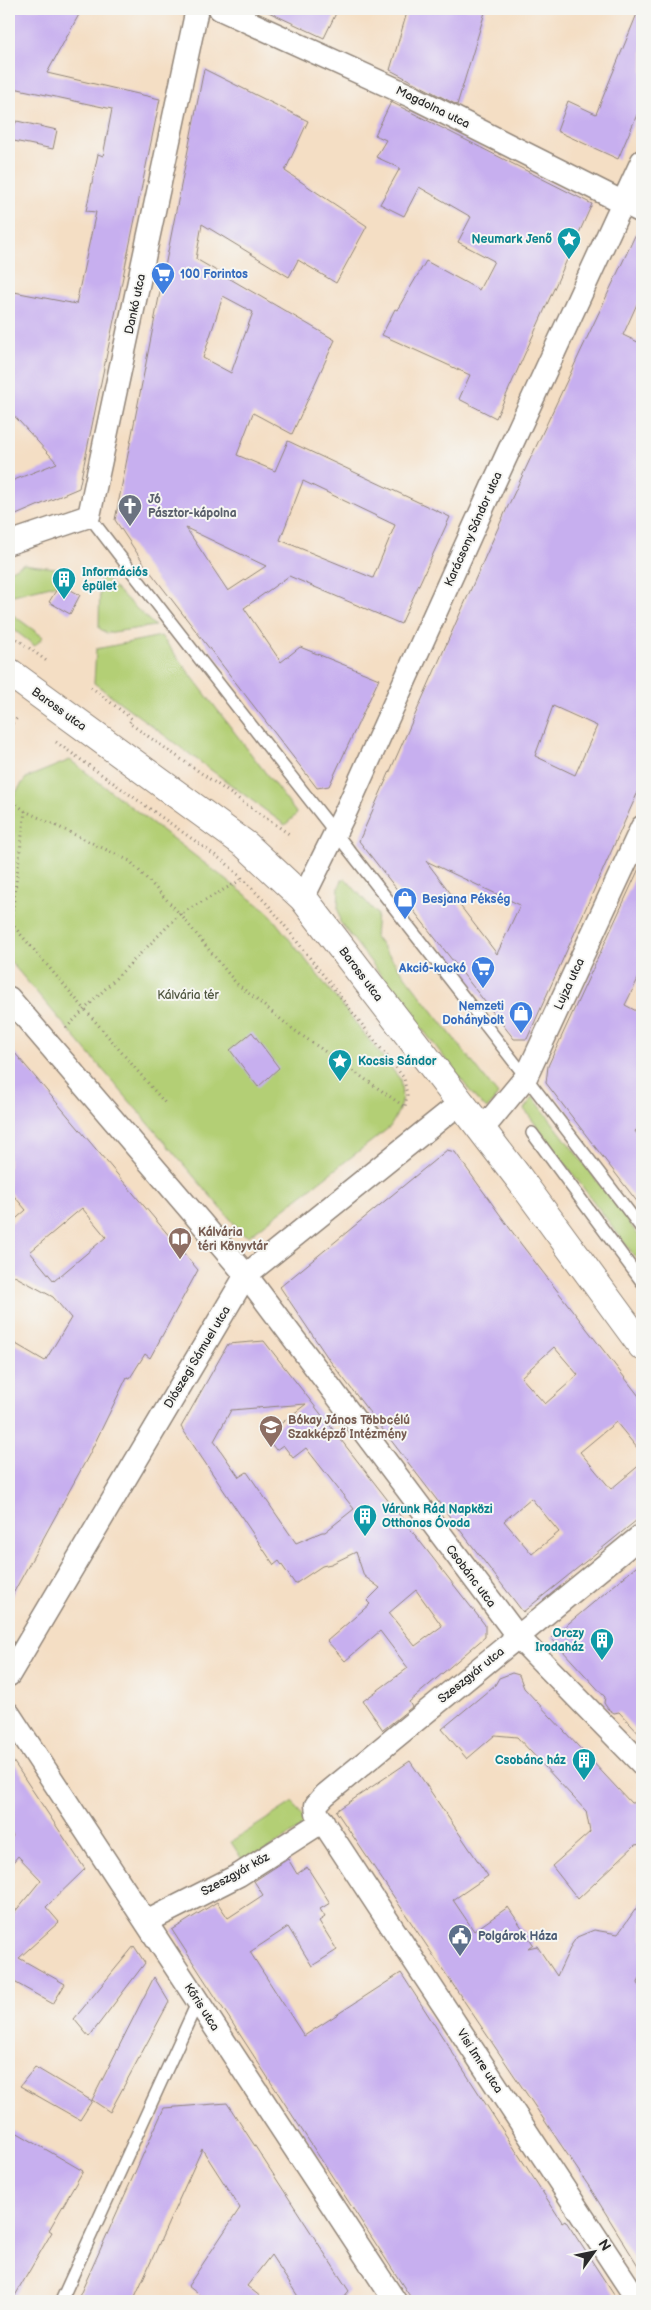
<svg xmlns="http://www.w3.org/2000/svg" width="651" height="2310" viewBox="0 0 651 2310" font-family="'Balsamiq Sans',sans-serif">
<rect width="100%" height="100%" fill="#f6f6f2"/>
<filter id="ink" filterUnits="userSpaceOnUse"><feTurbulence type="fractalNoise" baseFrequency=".02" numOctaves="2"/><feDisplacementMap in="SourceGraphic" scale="10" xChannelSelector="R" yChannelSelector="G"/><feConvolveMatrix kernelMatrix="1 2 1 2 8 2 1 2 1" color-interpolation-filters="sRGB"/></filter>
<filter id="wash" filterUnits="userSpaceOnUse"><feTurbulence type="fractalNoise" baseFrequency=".0096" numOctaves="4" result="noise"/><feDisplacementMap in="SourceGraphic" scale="20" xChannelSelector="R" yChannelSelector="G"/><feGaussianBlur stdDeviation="1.12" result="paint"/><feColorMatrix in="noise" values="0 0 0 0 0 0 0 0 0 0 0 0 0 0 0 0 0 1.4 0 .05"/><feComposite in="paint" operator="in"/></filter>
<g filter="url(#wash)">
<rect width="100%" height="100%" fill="#f4dec4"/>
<path fill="#b3cf75" stroke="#6f7d50" d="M23,564L71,570L55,585L9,596V571Z
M100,574L155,626L106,633L99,628Z
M9,612L43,637L35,646L9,626Z
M161,636L297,814L285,825L94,683L96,649Z
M70,760L267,911L400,1079C404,1100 401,1108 390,1127L249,1236L243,1234L9,960V802L26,778Z
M345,878L377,914L375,937L498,1095L487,1109L477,1100L340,922L338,909L339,887L342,880Z
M533,1097L642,1240V1266L524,1109Z
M293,1802L307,1824L245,1864L231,1842Z"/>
<g id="blocks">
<path fill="#c7afef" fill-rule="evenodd" d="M9,9H82L47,73L160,99L79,488L9,518V482L57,463L9,410V291L76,304L96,212L86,211L98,154L103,156L112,109L9,87Z
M262,9H338L324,38Z
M408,9H486L457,105L390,70Z
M639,9H642V103L618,159L557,131L568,101L596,114Z
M204,69L308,121L285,171L367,226L336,283L298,260L289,277L202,224L196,259L335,340L292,434L253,413L237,455L275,471L288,441L450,517L401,624L289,576L244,608L281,662L300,647L379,679L329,786L317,788L145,565L115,520ZM223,296L253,312L231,373L203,358ZM303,481L395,525L373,578L280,540ZM186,528L266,566L228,591Z
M391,102L592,204L496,418L459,399L470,375L382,335L395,309L397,310L426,261L479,290L494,261L458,242L471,217L419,187L404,216L380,204L400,168L376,157L386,140L375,135Z
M17,121L57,130L53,149L9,140V134Z
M640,225H642V293L623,335L642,344V783L527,1039H514L359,841L502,519ZM553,706L597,726L575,775L535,756ZM426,861L520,905L497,954Z
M60,584L80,595L70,614L49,602Z
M642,862V971L625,1005L642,1014V1125L635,1131L642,1141V1208L546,1083L548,1066Z
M252,1032L279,1068L258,1087L230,1050Z
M9,1046L198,1270L150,1358L145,1354L130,1378L127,1377L89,1455L9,1601V1340L45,1361L71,1318L53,1297L9,1273V1225L26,1210L9,1190ZM82,1208L106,1237L54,1281L30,1252Z
M447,1150L455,1152L521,1244L642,1400V1454L616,1422L580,1452L611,1489L642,1463V1516L523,1612L330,1361L280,1287ZM554,1347L578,1375L545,1404L521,1377ZM531,1498L559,1532L532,1554L504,1521Z
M264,1341L485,1625V1637L409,1702L412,1707L383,1730L363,1701L408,1668L380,1631L345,1661L327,1641L370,1604L367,1601L380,1588L364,1576L356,1552L331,1564L322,1566L295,1584L279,1561L274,1565L181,1427L228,1344ZM306,1404L265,1436L276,1450L283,1445L293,1458L306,1448L354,1509L325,1532H322L296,1543L247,1472L239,1477L214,1441L231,1410ZM416,1590L442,1626L415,1646L389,1613Z
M642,1562V1737L619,1712L614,1713L608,1709L604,1703L605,1697L551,1638Z
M512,1673L519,1675L524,1688L631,1803L642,1802V1844L635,1845L578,1899L552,1866L590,1832L586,1811L517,1737L495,1735L467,1759L442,1729L495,1685L499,1678Z
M9,1755L85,1869L46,1907L59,1922L19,1958L65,1984L53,2004L9,1979V1919L41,1880L18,1856L9,1867V1841L13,1836L9,1830Z
M410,1761L488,1876L453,1900L474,1931L508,1907L533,1944L528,1948L537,1946L557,1976L572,1944L577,1937L594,1930L618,1934L642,1900V1971L638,1983L642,1990V2272L590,2188L336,1811Z
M288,1859L297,1874L307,1867L330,1903L320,1909L325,1917L319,1921L337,1950L312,1966L288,1927L250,1952L304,2036L401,1973L562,2222L565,2220L618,2301H413L172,1930L217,1902L228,1918L263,1895L254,1881Z
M134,1946L145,1963L89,2037L74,2019Z
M154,1977L169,2002L110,2112L92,2100Z
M35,2067L92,2101L80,2120L20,2086Z
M227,2103L349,2291L340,2301H301L271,2255L247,2286L266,2301H207L188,2286L240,2208L202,2149L133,2301H77L164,2108Z
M9,2128L83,2171L49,2230L52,2232L12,2301H9Z"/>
</g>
</g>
<g filter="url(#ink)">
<use href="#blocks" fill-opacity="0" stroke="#908478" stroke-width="1"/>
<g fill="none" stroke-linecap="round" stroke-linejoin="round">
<g stroke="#908478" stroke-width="14">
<path id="lane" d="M89,516C272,755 461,989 642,1229
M532,1133L642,1282
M61,2301L198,2001"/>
</g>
<g stroke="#908478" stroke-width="25">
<path id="street" d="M220,9L413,97L642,212
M9,543L89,516L197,9
M303,898L346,811L493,485L642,161
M9,998L246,1275L518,1637L642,1764
M481,1131L526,1077L642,827
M9,1675L246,1275L460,1103
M9,1714L395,2301
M146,1922L239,1875L323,1821
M638,2301L317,1813L316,1805L325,1795L642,1535"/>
</g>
<g stroke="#908478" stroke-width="30">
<path id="secondary" d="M9,672L246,845L303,898L518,1177L642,1346"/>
</g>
<path stroke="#908478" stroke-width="3" stroke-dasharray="1 4" stroke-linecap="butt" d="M9,633L48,662
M91,687L132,719L129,723L289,834
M9,727L19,716
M9,798L25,811L130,861L180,914L236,983L294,1030L405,1107L407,1095L404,1078L270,907L243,879L226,863L56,742
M11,923L165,1103
M9,925L11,923L25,811
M66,1028L180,914L243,879"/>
<use href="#lane" stroke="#fff" stroke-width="11"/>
<use href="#street" stroke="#fff" stroke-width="22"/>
<use href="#secondary" stroke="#fff" stroke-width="28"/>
</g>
</g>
<defs>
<g id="sight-pin" transform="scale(1.25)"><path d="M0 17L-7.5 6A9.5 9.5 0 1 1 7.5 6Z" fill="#0f9aa8" stroke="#f6f6f2"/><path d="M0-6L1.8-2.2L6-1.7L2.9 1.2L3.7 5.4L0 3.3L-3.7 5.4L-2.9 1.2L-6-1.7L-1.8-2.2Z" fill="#fff"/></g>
<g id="supermarket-pin" transform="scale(1.25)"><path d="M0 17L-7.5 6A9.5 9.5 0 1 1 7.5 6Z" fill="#3f7fe0" stroke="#f6f6f2"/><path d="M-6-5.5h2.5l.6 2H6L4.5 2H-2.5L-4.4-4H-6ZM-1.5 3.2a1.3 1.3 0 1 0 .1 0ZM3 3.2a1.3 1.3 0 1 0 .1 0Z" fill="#fff"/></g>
<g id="church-pin" transform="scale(1.25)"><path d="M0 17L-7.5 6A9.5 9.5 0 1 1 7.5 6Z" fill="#6b7280" stroke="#f6f6f2"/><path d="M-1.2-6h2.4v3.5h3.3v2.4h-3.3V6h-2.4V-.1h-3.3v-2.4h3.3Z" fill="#fff"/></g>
<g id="building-pin" transform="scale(1.25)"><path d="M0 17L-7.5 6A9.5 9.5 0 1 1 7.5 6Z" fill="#0f9aa8" stroke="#f6f6f2"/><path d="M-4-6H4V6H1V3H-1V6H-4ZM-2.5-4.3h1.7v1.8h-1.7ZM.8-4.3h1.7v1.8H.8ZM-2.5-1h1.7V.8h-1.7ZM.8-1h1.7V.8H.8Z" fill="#fff"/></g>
<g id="shop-pin" transform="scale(1.25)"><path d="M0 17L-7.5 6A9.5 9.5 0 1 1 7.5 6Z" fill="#3f7fe0" stroke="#f6f6f2"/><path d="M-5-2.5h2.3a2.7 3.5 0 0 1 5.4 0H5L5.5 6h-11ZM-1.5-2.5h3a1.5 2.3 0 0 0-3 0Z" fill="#fff"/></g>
<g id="library-pin" transform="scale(1.25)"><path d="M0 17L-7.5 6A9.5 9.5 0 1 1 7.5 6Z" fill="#8d6e63" stroke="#f6f6f2"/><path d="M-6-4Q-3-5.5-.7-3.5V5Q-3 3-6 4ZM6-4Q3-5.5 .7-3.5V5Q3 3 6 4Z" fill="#fff"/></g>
<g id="school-pin" transform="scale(1.25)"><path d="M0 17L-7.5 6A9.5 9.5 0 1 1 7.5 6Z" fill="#8d6e63" stroke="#f6f6f2"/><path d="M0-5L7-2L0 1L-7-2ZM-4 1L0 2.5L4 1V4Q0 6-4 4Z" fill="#fff"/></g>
<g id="civic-pin" transform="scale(1.25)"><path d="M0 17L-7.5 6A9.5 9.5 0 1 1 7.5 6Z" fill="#5c6f8a" stroke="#f6f6f2"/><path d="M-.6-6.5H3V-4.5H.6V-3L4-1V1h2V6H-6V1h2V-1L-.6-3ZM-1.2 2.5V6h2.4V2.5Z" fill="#fff"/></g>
</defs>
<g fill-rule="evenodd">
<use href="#sight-pin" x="569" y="239"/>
<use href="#supermarket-pin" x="163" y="274"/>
<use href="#church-pin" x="130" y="506"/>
<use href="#building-pin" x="64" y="579"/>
<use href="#shop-pin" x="405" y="899"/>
<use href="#supermarket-pin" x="483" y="968"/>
<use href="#shop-pin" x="521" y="1013"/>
<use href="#sight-pin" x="340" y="1061"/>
<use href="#library-pin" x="180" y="1239"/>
<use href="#school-pin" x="271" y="1427"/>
<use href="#building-pin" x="365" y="1516"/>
<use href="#building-pin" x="602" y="1640"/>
<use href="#building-pin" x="584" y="1760"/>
<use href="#civic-pin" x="460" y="1936"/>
</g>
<g text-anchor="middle" stroke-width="4" stroke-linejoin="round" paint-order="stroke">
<g font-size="12" fill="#2b2b2b" stroke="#f6f6f2">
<text transform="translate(433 107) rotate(26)" y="4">Magdolna utca</text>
<text transform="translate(135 304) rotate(-78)" y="4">Dankó utca</text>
<text transform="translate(473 529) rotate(-66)" y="4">Karácsony Sándor utca</text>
<text transform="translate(59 709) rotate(36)" y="4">Baross utca</text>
<text transform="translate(361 974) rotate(53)" y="4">Baross utca</text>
<text transform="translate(569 984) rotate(-65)" y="4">Lujza utca</text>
<text transform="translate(197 1357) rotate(-59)" y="4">Diószegi Sámuel utca</text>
<text transform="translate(471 1576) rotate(53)" y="4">Csobánc utca</text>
<text transform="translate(471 1675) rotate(-39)" y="4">Szeszgyár utca</text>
<text transform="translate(235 1874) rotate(-29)" y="4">Szeszgyár köz</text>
<text transform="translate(202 2007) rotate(57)" y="4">Kőris utca</text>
<text transform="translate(480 2061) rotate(57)" y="4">Visi Imre utca</text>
</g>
<g font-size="12" font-weight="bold" fill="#0d838f" stroke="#f6f6f2" text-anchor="end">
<text x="552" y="243">Neumark Jenő</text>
<text x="82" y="576" text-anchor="start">Információs<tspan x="82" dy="14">épület</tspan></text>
<text x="358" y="1065" text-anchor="start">Kocsis Sándor</text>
<text x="382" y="1513" text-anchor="start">Várunk Rád Napközi<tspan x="382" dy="14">Otthonos Óvoda</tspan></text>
<text x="584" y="1637">Orczy<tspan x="584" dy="14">Irodaház</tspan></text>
<text x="566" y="1764">Csobánc ház</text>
</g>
<g font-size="12" font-weight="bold" fill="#366cbe" stroke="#f6f6f2" text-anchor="start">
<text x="180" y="278">100 Forintos</text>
<text x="422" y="903">Besjana Pékség</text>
<text x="466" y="972" text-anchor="end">Akció-kuckó</text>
<text x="504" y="1010" text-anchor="end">Nemzeti<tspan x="504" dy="14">Dohánybolt</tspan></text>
</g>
<g font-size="12" font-weight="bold" fill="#5b616d" stroke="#f6f6f2" text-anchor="start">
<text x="148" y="503">Jó<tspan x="148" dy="14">Pásztor-kápolna</tspan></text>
</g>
<g font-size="12" fill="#4d543e" stroke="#f6f6f2">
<text x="188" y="999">Kálvária tér</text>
</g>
<g font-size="12" font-weight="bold" fill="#785e54" stroke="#f6f6f2" text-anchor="start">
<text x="198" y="1236">Kálvária<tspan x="198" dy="14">téri Könyvtár</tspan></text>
<text x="288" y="1424">Bókay János Többcélú<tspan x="288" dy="14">Szakképző Intézmény</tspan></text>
</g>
<g font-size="12" font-weight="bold" fill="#4e5e75" stroke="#f6f6f2" text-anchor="start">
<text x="478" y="1940">Polgárok Háza</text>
</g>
</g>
<rect width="651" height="2310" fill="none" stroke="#f6f6f2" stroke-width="30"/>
<g transform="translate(594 2252) rotate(57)" stroke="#f6f6f2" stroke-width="4" paint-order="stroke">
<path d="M0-4L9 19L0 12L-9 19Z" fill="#2b2b2b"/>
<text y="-8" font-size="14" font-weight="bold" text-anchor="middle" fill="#2b2b2b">N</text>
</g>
</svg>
